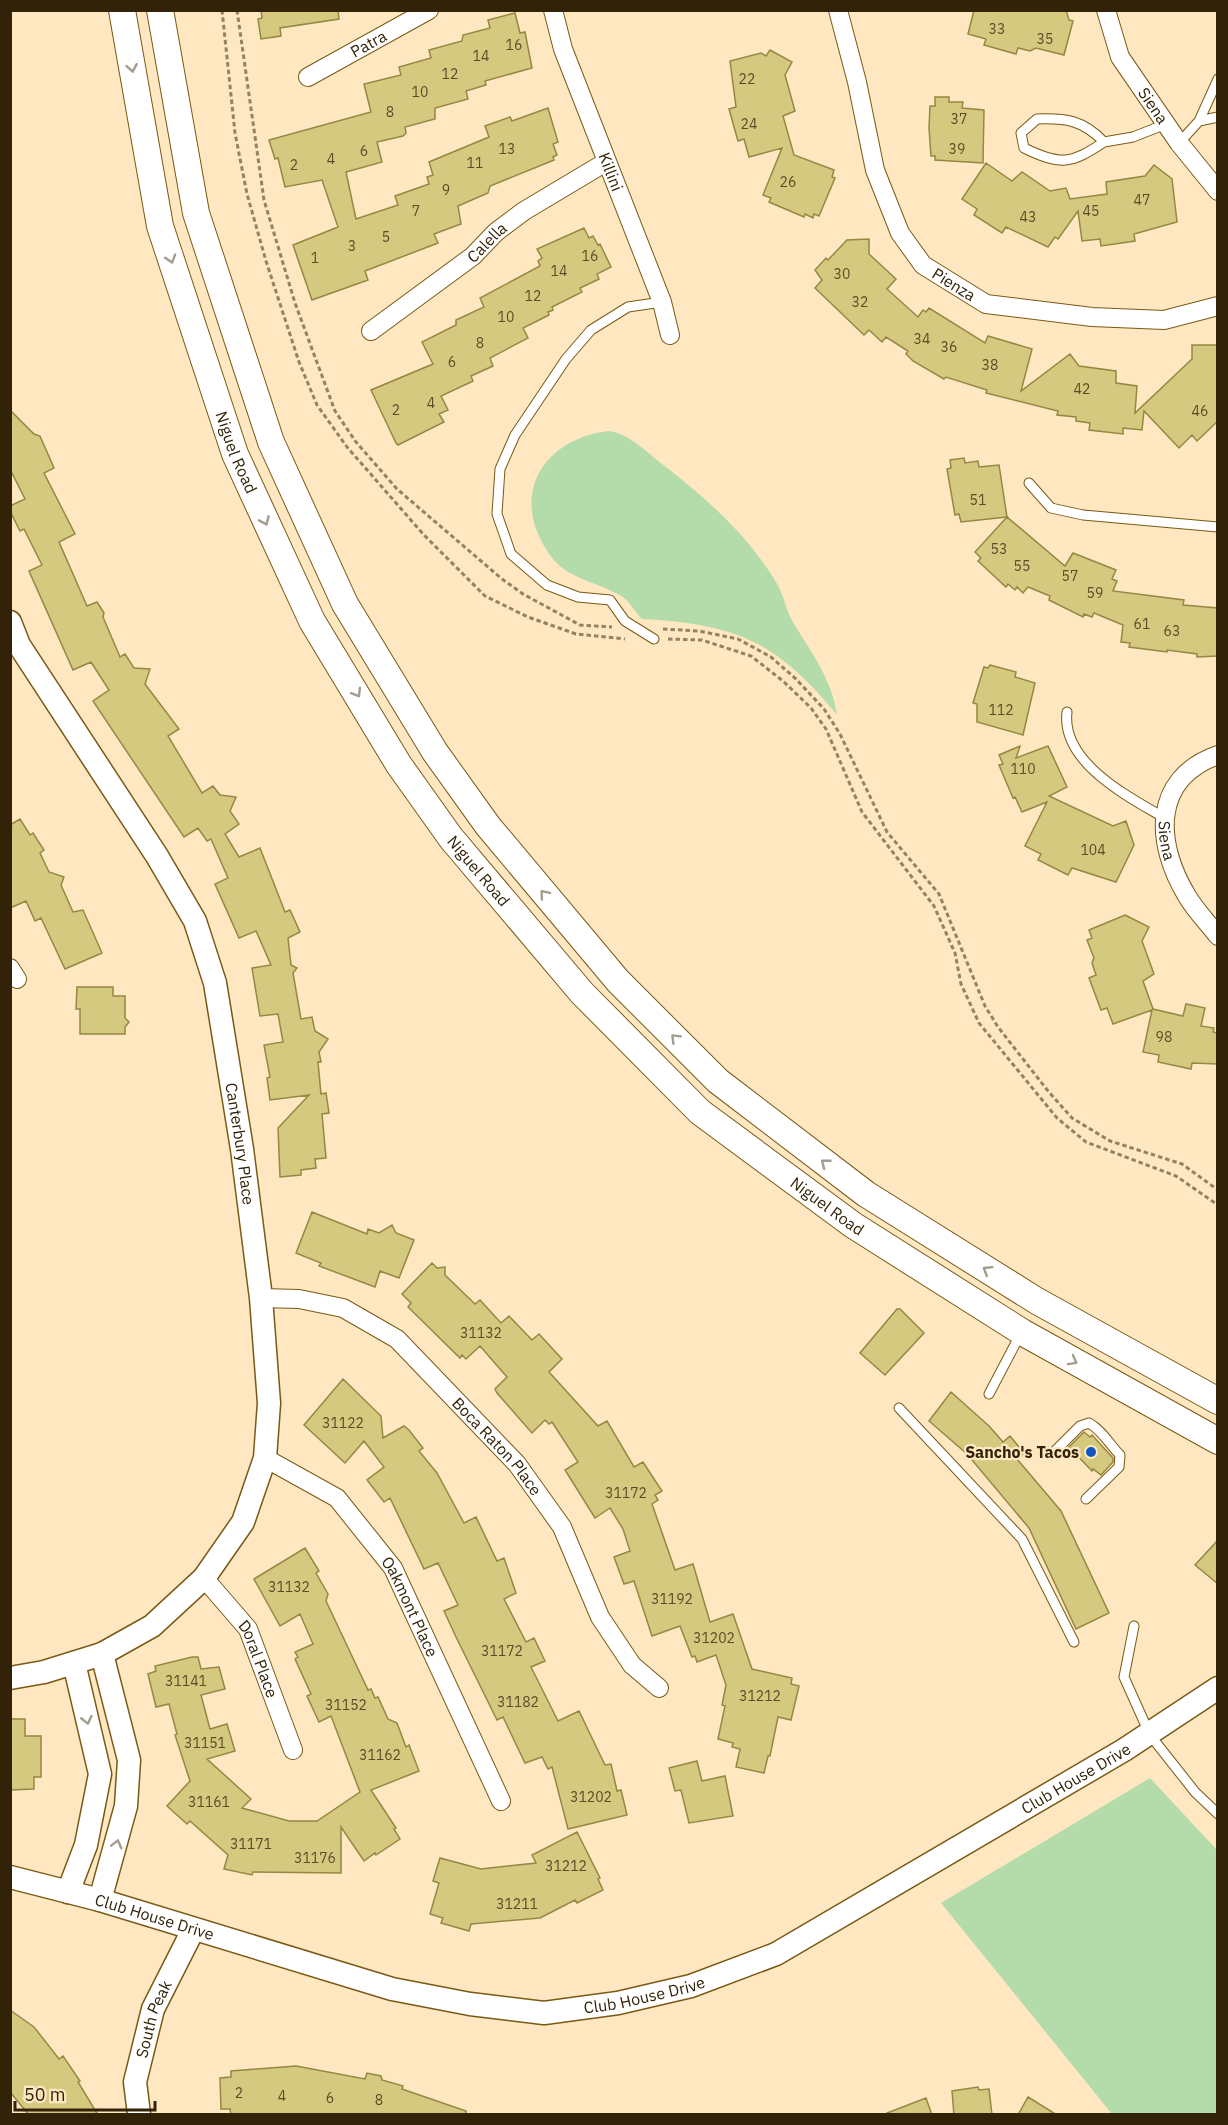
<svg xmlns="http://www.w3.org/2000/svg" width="1228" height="2125" viewBox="0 0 1228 2125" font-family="'IBM Plex Sans',sans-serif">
<rect width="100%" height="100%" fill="#fee7c1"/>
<path fill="#b4dcab" d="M608,431C628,433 647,452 662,464C706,498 747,534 776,582C784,595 786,611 794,624C812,653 832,680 837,715C777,641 735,624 642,619C635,612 629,600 621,596C600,583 569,579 553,559C507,500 539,440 608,431Z
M1150,1778L1217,1850V2114H1112L941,1903Z"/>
<path fill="#d5c980" stroke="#948842" stroke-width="1.5" d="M261,10H338L339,19L280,28L281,36L261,39L258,19L262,18Z
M974,10H1066L1069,20L1073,21L1064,55L1036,48L1030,51L1018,48L1016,54L984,45L986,39L968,34Z
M515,13L520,33L525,32L532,68L485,81L486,85L466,91L468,99L435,108V119L405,127L406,133L403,136L377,142L382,162L346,172L356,219L398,205L395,196L429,184L427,177L433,175L429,162L489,137L485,126L510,117L512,121L548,108L558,142L553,144L557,155L553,157L554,160L490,186L488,193L458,206L461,224L434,234L438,243L365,271L368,280L312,300L293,245L338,227L322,180L285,187L278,158L275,159L269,140L371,112L364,84L401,75L399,67L431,58L429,50L462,41L463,35L490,28L488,20Z
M770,50L792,62L785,75L795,111L783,116L794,155L834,170L832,177L835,178L819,216L814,214L813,218L805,214L804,217L769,202L771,198L763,195L782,148L749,157L744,139L738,141L729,109L736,107L730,61L761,53L766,56Z
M935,97H949V102H963L962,108L984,110L983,163L935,160V156H931L929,128L930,106H935Z
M986,163L1012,181L1022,172L1050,191L1066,188L1070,199L1107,194L1106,182L1145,176L1154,165L1172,179L1177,222L1134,234L1135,241L1101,246L1100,239L1082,241L1078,211L1058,239L1055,237L1048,247L1006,227L1002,233L974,215L977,209L962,199Z
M584,228L589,238L593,236L598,245L600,244L611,267L597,274L599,279L580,288L582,292L552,307L553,310L548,312L549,315L523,328L528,338L490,358L493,366L471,376L473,381L441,396L448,410L439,414L444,422L398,445L396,443L371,390L433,364L422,342L456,325V320L484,307L480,298L540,266L538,261L542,258L537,249Z
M869,239V254L896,279L887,289L918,317L923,310L926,312L929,308L985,343L988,336L1032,349L1021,391L1070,354L1079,366L1116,371V383L1137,386L1135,413L1192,359V345H1218V421L1197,441L1192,435L1179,448L1144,411L1142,430L1123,428V434L1089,430L1090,423L1076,421V417L1057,415L1058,411L986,393L987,390L946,377L944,379L913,361L906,354L908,351L886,337L882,342L869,330L864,335L815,288L822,280L815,270L826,258L828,260L847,240Z
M10,410L34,434L40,436L54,468L44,473L75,534L59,542L87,606L97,602L104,613L103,617L120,657L125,654L134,668L150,669L145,684L179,729L168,736L202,793L213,786L220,795L236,797L230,811L239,824L225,834L239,857L260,848L285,912L290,910L300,932L288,938L291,965L297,968L293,973L301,1019L312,1017L315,1031L328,1039L319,1052L321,1062H318L321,1094L326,1093L329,1113L322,1114L326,1158L315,1159L316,1168L301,1170V1175L280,1177L278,1128L309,1095L270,1100L267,1078L270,1077L264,1045L283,1042L278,1014L260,1016L252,968L271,965L256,931L239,938L215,884L228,878L211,839L207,841L198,828L184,837L93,701L109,690L91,662L73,670L29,571L42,565L24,529L20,531L10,511V506L25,499L10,469Z
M964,458L965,463L978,461L979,467L999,465L1007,517L1065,566L1073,553L1116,570L1112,579L1117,581L1113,591L1184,600L1183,605L1218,608V656L1197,657V654L1167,650V652L1129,647L1130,643L1121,642L1123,625L1094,613L1092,617L1084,614L1083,617L1049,600L1050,596L1028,587L1023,593L1017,587L1015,590L1008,584L1006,587L978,561L981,558L975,552L1007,517L961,522L959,514L955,515L947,469L951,468L950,460Z
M990,665L1016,672L1015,677L1035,683L1023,735L977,722V704L973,703L984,667L988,668Z
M1020,746L1016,758L1048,746L1067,787L1049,796L1113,826L1126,821L1134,845L1116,882L1072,868L1068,875L1038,860L1041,854L1025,846L1047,802L1022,812L1015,797L1013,798L999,765L1003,764L999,755Z
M20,819L30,835L33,833L44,850L40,853L49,872L64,877L61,885L73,912L83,910L102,953L65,969L41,918L35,921L26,901L10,908V825Z
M1125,915L1149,927L1142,941L1154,974L1143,981L1153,1009L1183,1016L1186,1004L1205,1008L1201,1026L1214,1028L1213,1032L1218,1033V1064L1192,1063L1191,1069L1158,1062L1159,1055L1143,1052L1152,1010L1113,1024L1107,1008L1101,1010L1089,978L1096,975L1092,963L1094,958L1087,940L1092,938L1089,930Z
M77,987H113V996H125V1018L129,1022L125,1027V1034H80V1009H76Z
M312,1212L367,1234L368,1229L379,1233L392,1225L396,1233L414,1240L399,1278L380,1271L375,1287L319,1266L321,1263L296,1253Z
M432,1263L437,1268L445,1267V1275L475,1304L480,1300L501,1323L509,1316L532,1340L539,1334L562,1359L549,1372L598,1426L607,1421L634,1467L643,1462L662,1491L655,1495L658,1500L652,1504L675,1570L693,1564L710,1622L733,1614L752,1669L792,1678L791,1684L799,1686L791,1720L778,1717L770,1756H768L764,1773L736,1767L740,1749L732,1747L733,1743L718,1739L725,1706L722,1705L726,1685L716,1655L697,1662L695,1656L692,1657L680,1626L652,1636L634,1581L624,1584L614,1557L630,1551L623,1529L610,1508L595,1518L565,1470L578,1462L552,1422L549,1424L545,1420L532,1433L497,1393L495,1389L507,1377L480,1346L466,1359L462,1355L460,1358L408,1307L411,1303L402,1294Z
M897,1309H900L924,1333L885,1375L860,1353Z
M343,1379L381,1416L383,1438L404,1426L409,1430L423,1448L419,1451L437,1473L464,1523L476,1517L497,1561L504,1558L516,1593L504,1599L526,1642L534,1638L545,1661L531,1667L558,1721L579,1711L605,1765L611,1764L617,1791L621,1790L627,1815L568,1829L552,1767L548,1769L542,1757L525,1763L503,1717L497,1720L456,1637L444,1611L458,1605L438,1563L424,1569L390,1498L384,1502L367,1480L384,1467L364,1441L345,1463L304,1425Z
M951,1392L989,1426L1003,1442L1010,1436L1024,1453L1017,1459L1061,1511L1109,1613L1076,1629L1029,1528L967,1454L929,1421Z
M1084,1432L1090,1437L1092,1435L1113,1458V1462L1101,1475L1093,1469L1092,1471L1069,1447Z
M1218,1540V1584L1195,1565Z
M305,1548L319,1571L316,1573L328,1594L326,1601L368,1690L371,1689L375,1698L378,1697L388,1719L397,1723L406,1747L409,1745L419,1771L371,1790L396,1828L394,1829L400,1839L376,1855L375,1853L364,1861L341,1827V1873L253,1872L252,1875L224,1869L228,1855L190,1821L187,1824L167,1806L190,1781L175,1735L177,1734L169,1704L156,1707L148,1674L156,1671L155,1666L192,1657H198L201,1669L219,1667L225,1689L201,1695L210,1729L227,1724L235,1751L207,1759L251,1799L242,1808L289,1821H317L360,1792L331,1716L319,1722L307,1696L311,1694L295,1659L298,1657L295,1652L313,1644L300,1614L280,1626L254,1579Z
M10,1719H25V1736H41V1777H34V1789L10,1790Z
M697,1761L702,1781L725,1776L733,1816L689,1823L681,1790L675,1791L669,1768Z
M577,1832L600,1878L598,1879L603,1890L577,1903L575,1900L540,1918L471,1924L469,1931L441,1923L443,1918L430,1914L439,1883L433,1881L440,1858L481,1869L536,1863L532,1855Z
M10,2010L34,2027L59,2059L63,2056L80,2081L78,2082L98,2115H29L10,2092Z
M296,2066L365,2079L367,2073L381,2076L382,2080L403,2086L402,2089L466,2111V2115H231L230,2109H221L220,2078L231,2077V2071Z
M978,2087L979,2090L989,2089L992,2115H954L952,2091Z
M1028,2097L1057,2115H1018Z
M926,2098L932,2115H887V2113Z"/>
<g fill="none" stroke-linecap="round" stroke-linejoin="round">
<g stroke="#7b5914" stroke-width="11">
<path id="service" d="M1199,121L1218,117
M1104,142C1071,164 1061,166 1024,148L1021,133L1037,119C1066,118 1083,120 1104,142L1133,137L1166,124
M1179,143L1199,121L1218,79
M1029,483L1051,508L1083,515L1218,527
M654,639L625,621L610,600L578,597L547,585L511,554L497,514L500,469L515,435L566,359L591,330L628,307L662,302
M1067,712C1061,762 1127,796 1163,817
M989,1394L1021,1333
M899,1408L1022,1539L1074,1642
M1056,1450L1080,1426L1089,1423C1103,1431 1109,1444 1120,1455L1119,1467L1086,1499
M1134,1626L1124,1677L1150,1735L1195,1792L1218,1814"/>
</g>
<g stroke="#7b5914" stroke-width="20">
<g id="minor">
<path id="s1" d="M553,10L563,49L662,302L670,335"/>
<path id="s2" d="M838,10L857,82L875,170L900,233L923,265L986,304L1092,317L1164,320L1218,306"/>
<path id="s3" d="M1106,10L1120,57L1179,143L1218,191"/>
<path id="s4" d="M308,77L429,10"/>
<path id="s5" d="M371,331L473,256L496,232L524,211L606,162"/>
<path id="s6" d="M1218,755C1150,779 1156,845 1187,896C1195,910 1208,923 1218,936"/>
<path d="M10,968L17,979"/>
<path id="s7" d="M261,1298L299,1299L343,1308L397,1339L517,1464L562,1527L600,1617L632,1665L659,1688"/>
<path id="s8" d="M265,1458L337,1498L393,1568L501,1801"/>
<path id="s9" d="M204,1578L248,1629L293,1750"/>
</g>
</g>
<g stroke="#7b5914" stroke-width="25">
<g id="tertiary">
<path id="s10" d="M10,622L19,645L157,856L195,921L215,983L242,1149L261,1298L269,1403L265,1458L243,1522L204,1578L152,1626L102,1654L44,1672L10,1678"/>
<path id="s11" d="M10,1877L100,1900L392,1989L470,2004L544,2013L618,2003L691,1986L776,1954L1124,1750L1218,1688"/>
<path d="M68,1892L86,1845L100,1774L74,1663"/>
<path d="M100,1900L126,1806L129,1760L102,1654"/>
<path id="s12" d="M139,2114L135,2082L153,2009L193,1930"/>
</g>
</g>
<g stroke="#7b5914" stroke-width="28">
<g id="secondary">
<path id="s13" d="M122,10L160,226L235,454L312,621L399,765L451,838L582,993L700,1112L853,1225L1022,1332L1218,1441"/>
<path d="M160,10L196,213L271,442L345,604L435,752L488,826L618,981L718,1081L866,1194L1037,1301L1218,1401"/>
</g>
</g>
<path stroke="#958262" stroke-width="3" stroke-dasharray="4.5 3" stroke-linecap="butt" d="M222,10L235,133L247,194L266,261L299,362L317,405L347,447L424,535L485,596L528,617L576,634L625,639
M237,10L264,200L295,303L335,411L356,442L397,489L502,579L523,594L580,625L612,627
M663,629L699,631L738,639L771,657L796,679L824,709L840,734L887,832L939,894L985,1006L998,1027L1048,1091L1072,1118L1110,1141L1182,1164L1218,1190
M668,639L702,640L751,656L783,681L811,708L826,729L862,812L934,906L955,953L961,984L979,1023L1057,1118L1086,1142L1176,1176L1218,1205"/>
<use href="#service" stroke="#fff" stroke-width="9"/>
<use href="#minor" stroke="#fff" stroke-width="18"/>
<use href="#tertiary" stroke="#fff" stroke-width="22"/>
<use href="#secondary" stroke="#fff" stroke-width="26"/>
</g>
<defs><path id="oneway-chevron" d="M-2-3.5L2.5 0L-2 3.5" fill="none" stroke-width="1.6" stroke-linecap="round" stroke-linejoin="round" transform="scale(1.5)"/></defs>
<g stroke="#a39c90">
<use href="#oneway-chevron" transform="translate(132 68) rotate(80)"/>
<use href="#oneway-chevron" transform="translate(171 259) rotate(73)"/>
<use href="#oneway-chevron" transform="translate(265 521) rotate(66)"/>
<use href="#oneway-chevron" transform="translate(357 693) rotate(59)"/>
<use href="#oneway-chevron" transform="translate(544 894) rotate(-130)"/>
<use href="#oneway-chevron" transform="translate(675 1038) rotate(-135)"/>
<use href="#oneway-chevron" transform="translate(825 1163) rotate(-142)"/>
<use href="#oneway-chevron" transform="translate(987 1270) rotate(-148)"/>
<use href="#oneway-chevron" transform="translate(1073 1361) rotate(29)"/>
<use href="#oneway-chevron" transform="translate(87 1720) rotate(77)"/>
<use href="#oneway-chevron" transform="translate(117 1844) rotate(-76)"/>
</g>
<circle fill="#1157c2" stroke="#fee7c1" stroke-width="2" cx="1091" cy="1452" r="6"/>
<g text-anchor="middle" stroke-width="4.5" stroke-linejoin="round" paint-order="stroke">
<g font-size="14" fill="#5b4c26">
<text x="997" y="34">33</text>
<text x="1045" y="44">35</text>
<text x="514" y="50">16</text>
<text x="481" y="61">14</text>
<text x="450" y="79">12</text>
<text x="747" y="84">22</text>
<text x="420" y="97">10</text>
<text x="390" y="117">8</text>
<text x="959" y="124">37</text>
<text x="749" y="129">24</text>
<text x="507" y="154">13</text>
<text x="957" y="154">39</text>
<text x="364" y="156">6</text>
<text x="331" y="164">4</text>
<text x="475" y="168">11</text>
<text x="294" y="170">2</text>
<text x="788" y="187">26</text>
<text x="446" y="195">9</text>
<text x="1142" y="205">47</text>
<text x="416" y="216">7</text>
<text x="1091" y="216">45</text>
<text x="1028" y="222">43</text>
<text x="386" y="242">5</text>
<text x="352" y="251">3</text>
<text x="590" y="261">16</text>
<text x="315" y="263">1</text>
<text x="559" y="276">14</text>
<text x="842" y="279">30</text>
<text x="533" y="301">12</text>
<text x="860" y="307">32</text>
<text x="506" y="322">10</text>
<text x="922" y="344">34</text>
<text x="480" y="348">8</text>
<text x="949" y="352">36</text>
<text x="452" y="367">6</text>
<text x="990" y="370">38</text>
<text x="1082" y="394">42</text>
<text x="431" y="408">4</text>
<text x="396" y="415">2</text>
<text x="1200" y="416">46</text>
<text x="978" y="505">51</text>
<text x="999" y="554">53</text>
<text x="1022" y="571">55</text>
<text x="1070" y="581">57</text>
<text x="1095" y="598">59</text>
<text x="1142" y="629">61</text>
<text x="1172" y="636">63</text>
<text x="1001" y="715">112</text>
<text x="1023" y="774">110</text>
<text x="1093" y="855">104</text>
<text x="1164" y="1042">98</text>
<text x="481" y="1338">31132</text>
<text x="343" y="1428">31122</text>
<text x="626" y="1498">31172</text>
<text x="289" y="1592">31132</text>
<text x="672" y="1604">31192</text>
<text x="714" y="1643">31202</text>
<text x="502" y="1656">31172</text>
<text x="186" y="1686">31141</text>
<text x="760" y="1701">31212</text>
<text x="518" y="1707">31182</text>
<text x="346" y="1710">31152</text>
<text x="205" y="1748">31151</text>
<text x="380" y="1760">31162</text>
<text x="591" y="1802">31202</text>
<text x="209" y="1807">31161</text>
<text x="251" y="1849">31171</text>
<text x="315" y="1863">31176</text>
<text x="566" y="1871">31212</text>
<text x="517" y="1909">31211</text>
<text x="239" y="2098">2</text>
<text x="282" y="2101">4</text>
<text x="330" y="2103">6</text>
<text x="379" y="2105">8</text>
</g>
<g font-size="16" fill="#322308" stroke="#fee7c1">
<text dy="6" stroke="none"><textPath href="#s4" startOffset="69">Patra</textPath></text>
<text dy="6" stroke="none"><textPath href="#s3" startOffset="108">Siena</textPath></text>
<text dy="6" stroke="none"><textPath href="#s1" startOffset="172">Killini</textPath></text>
<text dy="6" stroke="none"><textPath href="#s5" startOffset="146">Calella</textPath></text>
<text dy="6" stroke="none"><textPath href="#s2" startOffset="308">Pienza</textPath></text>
<text dy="6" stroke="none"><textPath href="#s13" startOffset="458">Niguel Road</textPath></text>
<text dy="6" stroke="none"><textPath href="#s6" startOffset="110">Siena</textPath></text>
<text dy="6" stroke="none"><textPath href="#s13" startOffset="944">Niguel Road</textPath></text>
<text dy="6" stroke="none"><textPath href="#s10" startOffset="580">Canterbury Place</textPath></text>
<text dy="6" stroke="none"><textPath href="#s13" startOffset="1430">Niguel Road</textPath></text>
<text dy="6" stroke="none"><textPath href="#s7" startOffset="292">Boca Raton Place</textPath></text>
<text dy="6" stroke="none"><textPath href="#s8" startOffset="214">Oakmont Place</textPath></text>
<text dy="6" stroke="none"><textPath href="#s9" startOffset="99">Doral Place</textPath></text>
<text dy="6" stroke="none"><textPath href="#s11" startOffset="1140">Club House Drive</textPath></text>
<text dy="6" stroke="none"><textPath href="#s11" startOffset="150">Club House Drive</textPath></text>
<text dy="6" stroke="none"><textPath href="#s11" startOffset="654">Club House Drive</textPath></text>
<text dy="6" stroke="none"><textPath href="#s12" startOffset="98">South Peak</textPath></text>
</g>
<g font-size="16" font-weight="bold" fill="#322308" stroke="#fee7c1" text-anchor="end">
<text x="1079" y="1458">Sancho's Tacos</text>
</g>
</g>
<rect width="1228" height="2125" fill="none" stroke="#322308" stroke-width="24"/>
<path d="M15 2101v9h140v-9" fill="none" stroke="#322308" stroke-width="3"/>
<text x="24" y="2101" font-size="18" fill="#322308" stroke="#fee7c1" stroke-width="4.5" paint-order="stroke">50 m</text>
</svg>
